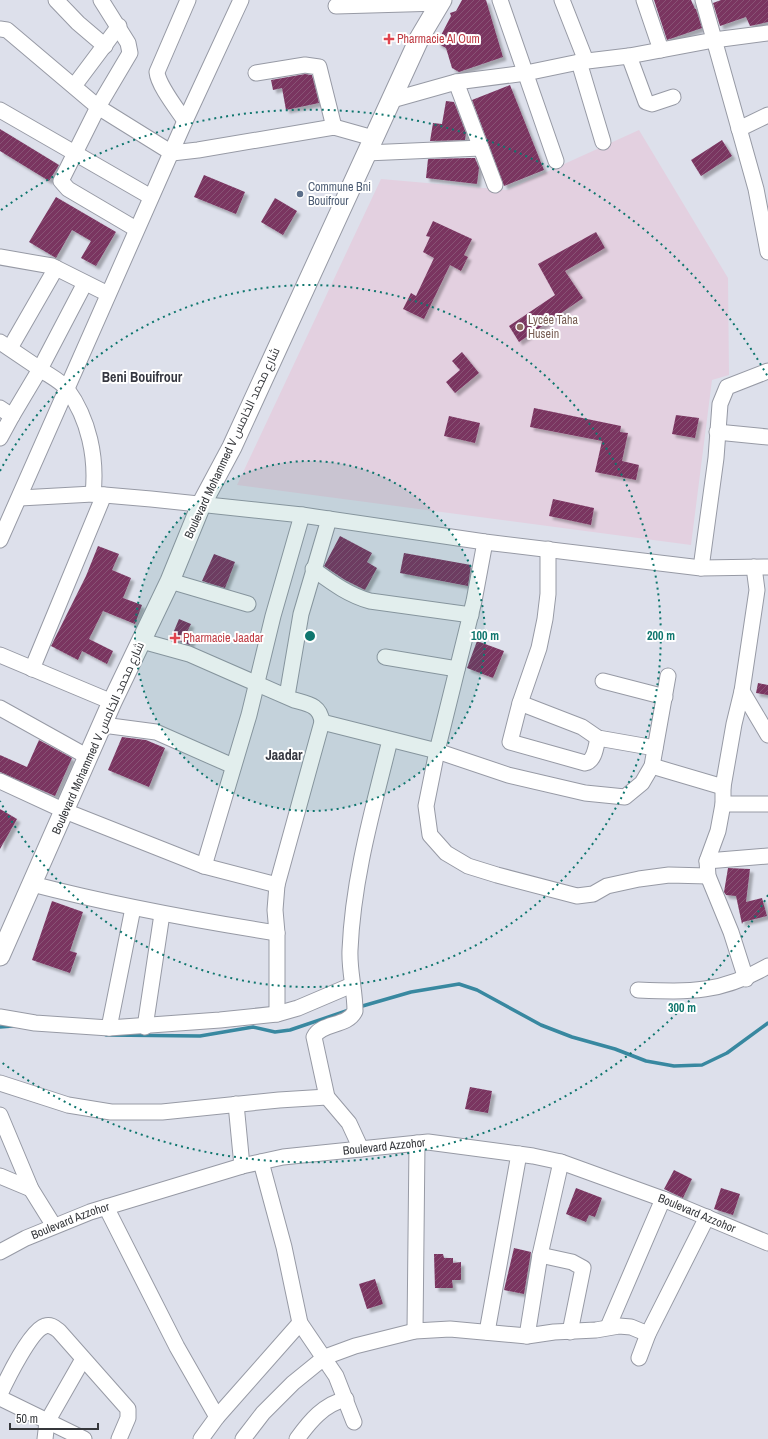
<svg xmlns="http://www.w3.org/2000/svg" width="768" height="1439" viewBox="0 0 768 1439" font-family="'Archivo Narrow',Cairo,sans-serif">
<defs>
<pattern id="building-hatch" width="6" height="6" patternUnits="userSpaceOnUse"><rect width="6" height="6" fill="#7a3661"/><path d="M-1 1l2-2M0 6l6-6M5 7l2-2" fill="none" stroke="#885275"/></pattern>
<filter id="shadow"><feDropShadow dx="3.5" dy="3.5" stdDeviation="1" flood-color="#0004"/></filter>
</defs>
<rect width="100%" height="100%" fill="#dde0eb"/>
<path fill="#e3d0e0" d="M639,130L728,278L729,375L712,380L691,545L237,485L381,179L507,190Z"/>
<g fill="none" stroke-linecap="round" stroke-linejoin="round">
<path stroke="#3888a0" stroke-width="3.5" d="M359,1007L411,992L459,984L477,990L541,1025L572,1037L615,1049L646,1061L674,1066L702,1065L727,1053L768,1023
M0,1027L13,1026
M106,1035L200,1036L253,1027L275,1032L290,1030L349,1010"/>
</g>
<path fill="url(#building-hatch)" filter="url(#shadow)" d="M462,0H486L503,57L459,72L452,68L446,48L437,43L451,16L450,13L456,11Z
M654,0H691L695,9H696L702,28L667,40Z
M721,0H768V22L750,26L746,17L720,26L713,3Z
M305,74L312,75L319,103L286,110L282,88L273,90L271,80Z
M510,85L544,170L504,186L472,100Z
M446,101L454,102L466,133L465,140L430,141L433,123L442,124Z
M0,129L59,165L49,181L0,151Z
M722,140L732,156L701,176L691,160Z
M469,158H475L479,168L477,184L426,178L428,159Z
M204,175L245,192L236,214L194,197Z
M56,197L116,232L96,266L81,258L91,241L72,230L56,258L29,242Z
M275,198L297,211L283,235L261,222Z
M433,221L472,239L464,255L468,257L461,271L450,265L424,319L403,309L411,293L416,296L434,258L423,252L430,237L426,236Z
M596,232L605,248L565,271L583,298L519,342L509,326L555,295L538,264Z
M462,352L479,373L455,393L446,382L460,370L452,361Z
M534,408L621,426L620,432L628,433L622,461L639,465L636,480L595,472L602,441L530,427Z
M676,415L699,418L695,438L672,434Z
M449,416L480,423L475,443L444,436Z
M553,499L594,508L591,525L549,516Z
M340,536L372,553L367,562L377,568L365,590L345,580L324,566Z
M98,546L119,554L112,570L131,578L123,598L142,605L135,624L103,611L89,639L113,651L107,664L82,651L78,660L51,646L86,576Z
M404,553L471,565L468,586L400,573Z
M214,554L235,562L225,588L202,581Z
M179,619L191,624L186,634L193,637L190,645L171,638Z
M477,641L504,651L493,678L467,668Z
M758,683L768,685V695L756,693Z
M122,737L146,740L165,748L149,787L108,770Z
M39,740L72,758L55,796L0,772V755L27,767Z
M0,809L17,819L0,849Z
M728,868L750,869L746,902L762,898L767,916L743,922L742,924L736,896L726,895L724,892Z
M52,901L83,912L70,951L77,953L70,973L32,960Z
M470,1087L492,1091L488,1113L465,1109Z
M674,1170L692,1179L683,1198L664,1189Z
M576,1188L602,1198L595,1217L589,1215L586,1222L566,1214Z
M721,1188L740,1194L733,1215L714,1209Z
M514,1248L531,1252L524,1294L504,1290Z
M434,1254H443L444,1258H453V1263L461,1262V1280H452L453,1288H435Z
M375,1279L383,1304L367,1309L359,1284Z"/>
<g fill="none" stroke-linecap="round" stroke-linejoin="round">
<g stroke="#979aa5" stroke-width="17">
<g id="minor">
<path d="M56,0L78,23L105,46"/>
<path d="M101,0L128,43L130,53L98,107L61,181L68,189L136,229"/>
<path d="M500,0L556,161"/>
<path d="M562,0L586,61"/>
<path d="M644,0L661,50"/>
<path d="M703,0L756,189L768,252"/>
<path d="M336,6L440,3"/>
<path d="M0,29L7,30L98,107L172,153L198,150L334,127L373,138"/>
<path d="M629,56L646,102L652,104L673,97"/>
<path d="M579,62L603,142"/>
<path d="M256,73L305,65L319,67L334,127"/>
<path d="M456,82L495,185"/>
<path d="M74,86L119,26"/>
<path d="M392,100L456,82L526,73L579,62L629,56L714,40L768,33"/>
<path d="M0,110L151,197"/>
<path d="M185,121C177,109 158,85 157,72L188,0"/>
<path d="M739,129L768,115"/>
<path d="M366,153L481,148"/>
<path d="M0,257L52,266L108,294"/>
<path d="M0,342L40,369L85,283"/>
<path d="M10,348L56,268"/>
<path d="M0,408L12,416L40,369C48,375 61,381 67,389C89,419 97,458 93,494"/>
<path d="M717,432L768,437"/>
<path d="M0,438L12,416"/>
<path d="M20,498L93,494L151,499L302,515L485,542L701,568L768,567"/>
<path d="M0,540L185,121L241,0"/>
<path d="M485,542L474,601L437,751L426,806L430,835L446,853L468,866L497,875L577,896L593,894L607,886L639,879L669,875L708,876"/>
<path d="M548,549V594L545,619L539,648L520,703L510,742L585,763C595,761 596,746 598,738"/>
<path d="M701,568L716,458L720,404L727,387L768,371"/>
<path d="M313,569C331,582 348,595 370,601L471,615"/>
<path d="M170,581L248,604"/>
<path d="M142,641L189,654L294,700C308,704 320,705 322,722L277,885L275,910L277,933V1014"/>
<path d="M0,655L112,702"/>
<path d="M385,657L457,669"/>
<path d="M32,669L104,495"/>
<path d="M603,681L665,697"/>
<path d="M742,691L768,735"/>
<path d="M287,696L301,614L329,519"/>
<path d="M520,703L582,727L598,738L655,748"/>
<path d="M0,708L88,757"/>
<path d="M322,722L437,751L508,775L585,793L625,797L642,783L652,766L668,676"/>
<path d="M103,725L156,732L233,766"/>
<path d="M652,766L723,787"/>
<path d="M0,781L65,811L204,866L277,885"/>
<path d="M723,804H768"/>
<path d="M707,861L768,856"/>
<path d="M204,866L249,715L273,616L302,515"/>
<path d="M32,884C113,905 194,920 277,933"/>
<path d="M746,979L731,932L708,876L707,861L718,831L723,804V787L734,724L742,691L757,590L754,567"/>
<path d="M638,990C691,992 721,993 768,966"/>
<path d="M0,1017L35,1023L109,1028L220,1020L277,1014L298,1008L352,985"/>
<path d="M145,1027L162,914"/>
<path d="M109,1028L133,908"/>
<path d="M0,1083L68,1105L111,1112H162L279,1100L327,1097"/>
<path d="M236,1104L242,1166"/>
<path d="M0,1115L31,1189L54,1226"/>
<path d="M361,1149L349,1123L327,1097L314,1037C321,1022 348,1027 355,1011C355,990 349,971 350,950C353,878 373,809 390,740"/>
<path d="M261,1162L284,1247L300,1323L336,1376L354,1422"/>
<path d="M0,1176L31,1189"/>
<path d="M106,1207L177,1347L217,1417"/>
<path id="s1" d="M0,1252L26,1238L90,1212L242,1166L283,1157L428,1142L533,1156L561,1162L663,1199L768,1243"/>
<path d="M540,1255L572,1262L583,1268L570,1332"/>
<path d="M608,1327L663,1199"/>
<path d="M415,1331L417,1143"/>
<path d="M487,1332L519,1154"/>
<path d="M527,1336L540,1255L561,1162"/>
<path d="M639,1358L648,1334L707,1217"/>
<path d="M0,1394C7,1379 31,1330 45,1326C51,1324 55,1328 59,1331L128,1409V1418L119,1439"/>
<path d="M0,1398L84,1439"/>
<path d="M45,1439L47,1422L83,1359"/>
<path d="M201,1439L217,1417L300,1323"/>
<path d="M243,1439L263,1413L293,1383L325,1357L355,1346L415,1331L450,1329L527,1336L554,1332L596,1330L619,1326L631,1327L648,1334"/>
<path d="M297,1439C310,1421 324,1404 346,1399"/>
</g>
</g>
<g stroke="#979aa5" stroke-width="21">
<path id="major" d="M0,956L112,702L170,581L201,505L232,447L420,37L442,0"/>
</g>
<use href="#minor" stroke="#fff" stroke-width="15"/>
<use href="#major" stroke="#fff" stroke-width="19"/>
</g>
<circle cx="310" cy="636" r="175" fill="#0f766e" fill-opacity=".12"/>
<g fill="none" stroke="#0f766e" stroke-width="2" stroke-dasharray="2 4">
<circle cx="310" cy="636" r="175"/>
<path d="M0 471A351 351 0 1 1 0 801"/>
<path d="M768 895A526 526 0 0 1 1 1062M1 210A526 526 0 0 1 768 377"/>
</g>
<g fill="#e0444e" stroke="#fff" stroke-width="1.5">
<path d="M387 33h4v4h4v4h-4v4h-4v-4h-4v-4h4z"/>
<path d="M173 632h4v4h4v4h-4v4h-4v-4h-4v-4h4z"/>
</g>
<circle fill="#5c6f8a" stroke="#fff" stroke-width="1.5" cx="300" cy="194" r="4"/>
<circle fill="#8d6e63" stroke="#fff" stroke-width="1.5" cx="520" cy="327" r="4"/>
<g text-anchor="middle" stroke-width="4" stroke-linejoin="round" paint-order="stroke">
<g font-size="12" fill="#be3a42" stroke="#fff" text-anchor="start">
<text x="397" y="43">Pharmacie Al Oum</text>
<text x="183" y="642">Pharmacie Jaadar</text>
</g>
<g font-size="12" fill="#4e5e75" stroke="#fff" text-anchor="start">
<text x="308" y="191">Commune Bni<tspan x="308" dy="14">Bouifrour</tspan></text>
</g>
<g font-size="12" fill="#785e54" stroke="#fff" text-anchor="start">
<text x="528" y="324">Lycée Taha<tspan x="528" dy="14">Husein</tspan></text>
</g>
<g font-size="12" fill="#35373b" stroke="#fff">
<text transform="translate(232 443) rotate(-65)" y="4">Boulevard Mohammed V شارع محمد الخامس</text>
<text transform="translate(98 738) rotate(-66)" y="4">Boulevard Mohammed V شارع محمد الخامس</text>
<text dy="4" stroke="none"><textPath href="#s1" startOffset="401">Boulevard Azzohor</textPath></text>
<text dy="4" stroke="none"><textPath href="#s1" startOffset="725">Boulevard Azzohor</textPath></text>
<text dy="4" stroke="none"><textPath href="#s1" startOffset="77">Boulevard Azzohor</textPath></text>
</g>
<g font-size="14" font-weight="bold" fill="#363841" stroke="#fff">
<text x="142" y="382">Beni Bouifrour</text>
<text x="284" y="760">Jaadar</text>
</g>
</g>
<circle cx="310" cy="636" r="6" fill="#0f766e" stroke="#fff" stroke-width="2"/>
<g font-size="12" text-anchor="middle" font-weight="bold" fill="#0f766e" stroke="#fff" stroke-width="4" stroke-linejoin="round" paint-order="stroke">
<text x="485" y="640">100 m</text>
<text x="661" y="640">200 m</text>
<text x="682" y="1012">300 m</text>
</g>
<path d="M10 1423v6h88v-6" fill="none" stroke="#35373b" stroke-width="2"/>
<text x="16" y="1423" font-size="12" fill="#35373b" stroke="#ffffff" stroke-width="3" paint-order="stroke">50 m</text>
</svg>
